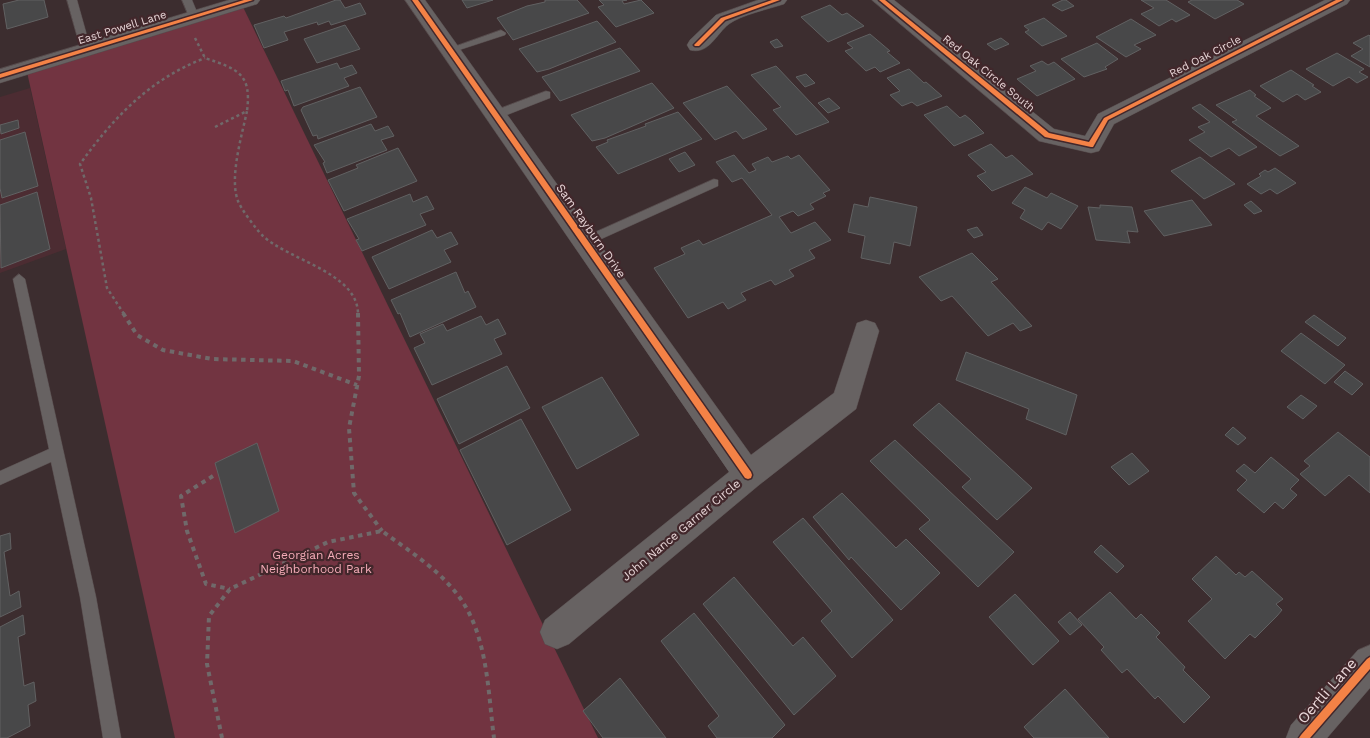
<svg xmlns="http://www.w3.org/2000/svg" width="1370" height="738" viewBox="0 0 1370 738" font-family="'Work Sans',sans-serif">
<rect width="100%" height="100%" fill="#3c2d2f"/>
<path fill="#4c2c32" d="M30,88L66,249L0,273V97Z"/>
<path fill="#723441" d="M243,7L598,738H175L27,72Z"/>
<path fill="#484849" stroke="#616162" d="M19,0H44L48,17L7,29L3,4Z
M336,0H340L345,8L360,3L366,14L331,25L329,21L318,25L317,22L284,32L288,40L264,48L254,25L284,16L286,18Z
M462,0H493L467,8Z
M577,0L589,13L513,40L497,18L527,6L545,2V0Z
M599,0H627L622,1L624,4L641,0L654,13L616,27L598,7L604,5Z
M1063,0H1066L1074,6L1062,11L1052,5Z
M1141,0H1166L1190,15L1176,22L1172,19L1159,26L1141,14L1154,8Z
M1192,0H1237L1244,4L1215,19L1188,2Z
M830,5L842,15L847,13L864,26L828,42L801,17Z
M1044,18L1067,36L1042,46L1025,32L1029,30L1024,26Z
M1131,19L1156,35L1134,45L1141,49L1126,57L1096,37Z
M597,21L616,42L549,69L537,72L519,49Z
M345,25L360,49L317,63L304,39Z
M870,34L890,51L887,52L900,63L880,72L875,67L866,71L845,51L853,48L847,43Z
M1369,35L1370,36V67L1351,56L1363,49L1353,43Z
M1001,38L1009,44L995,50L987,44Z
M777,39L783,46L775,48L770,42Z
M1097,43L1118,59L1105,67L1107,69L1084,77L1061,59Z
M620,48L640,71L560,101L542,77Z
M1337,53L1364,69L1359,72L1368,77L1357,83L1349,77L1333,86L1306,69Z
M1042,61L1048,65L1054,62L1075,79L1037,96L1017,79L1036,71L1030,66Z
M337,63L340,69L352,65L357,73L344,78L349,86L294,106L288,90L285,91L281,81Z
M776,66L829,122L796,135L773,110L781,107L751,75Z
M909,69L924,83L926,82L942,96L917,106L912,102L902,106L890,95L900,91L887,78Z
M1291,70L1314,85L1312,86L1321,92L1305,100L1297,94L1283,102L1260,86Z
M806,74L815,83L805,87L796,77Z
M652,83L674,108L605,138L592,141L571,115Z
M727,86L767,129L743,139L736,131L715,140L683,103Z
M360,87L377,117L318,139L317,135L313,136L301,110L303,107Z
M1250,90L1256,95L1254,96L1271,108L1256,116L1299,146L1280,156L1232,122L1237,120L1216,105Z
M829,98L840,108L828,113L818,103Z
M1200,104L1257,147L1239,156L1229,148L1211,157L1189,140L1205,132L1198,127L1210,122L1192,108Z
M947,106L960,118L965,115L971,120L984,133L954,146L924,115Z
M678,112L702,139L618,174L596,147L608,142L607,140L646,126L645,124Z
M18,120L19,128L1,134L0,125Z
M371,124L375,131L388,126L394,136L381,140L387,150L327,173L323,163L325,162L314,145Z
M25,132L38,186L2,198L0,188V140Z
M991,144L1006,158L1012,155L1033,174L992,191L977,176L986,172L968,155Z
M398,148L417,181L344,211L328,180L358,168L356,165Z
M685,152L695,165L679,172L669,159Z
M734,155L749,173L756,170L752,164L768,157L772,162L788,156L791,159L799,155L830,190L823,193L826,196L810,204L814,209L798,216L793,211L779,217L791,233L815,222L831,240L809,250L815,258L789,270L794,276L775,285L771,280L741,293L746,300L728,309L723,302L688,318L654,268L685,254L681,248L699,240L703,245L772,215L742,178L732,182L716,162Z
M1200,157L1235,184L1204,199L1171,171Z
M1275,168L1296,183L1277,194L1270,189L1261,194L1247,184L1261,176L1259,174L1265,170L1268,172Z
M1025,187L1047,198L1051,193L1078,206L1061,229L1048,222L1042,230L1020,218L1025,210L1012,203Z
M37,192L50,249L1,268L0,205Z
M410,194L413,202L427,196L434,209L420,214L426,225L362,251L356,240L359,239L347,219Z
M870,197L917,207L910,246L894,242L890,264L861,258L865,236L848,232L854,204L868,207Z
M1192,200L1212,225L1164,236L1144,211Z
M1251,201L1262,211L1254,214L1244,205Z
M1100,205L1132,207L1138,232L1127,231L1130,243L1096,240L1088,207L1100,208Z
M977,227L983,235L974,238L967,230Z
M432,230L437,238L451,232L458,244L444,250L451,262L389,289L372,257Z
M972,253L998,279L991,282L1032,326L1020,331L1013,323L988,336L952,296L941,301L919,277Z
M456,272L465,293L468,291L476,307L410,337L400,313L398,314L391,300Z
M1314,315L1346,338L1338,346L1305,322Z
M481,316L486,325L498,319L506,334L494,339L502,354L432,385L414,348L425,343L420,334L443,324L447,331Z
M1301,333L1345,365L1325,384L1281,351Z
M966,352L1077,395L1066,435L1026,419L1029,409L956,380Z
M507,366L530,408L459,444L437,399Z
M1345,371L1363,384L1352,395L1334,382Z
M602,377L639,435L577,469L542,407Z
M1301,395L1317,406L1303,419L1287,407Z
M939,403L1032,488L997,520L962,487L971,479L913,425Z
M521,419L571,510L507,545L460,450Z
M1233,427L1246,438L1238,445L1225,435Z
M1338,432L1370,457V493L1349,475L1325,496L1300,474L1310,466L1304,461Z
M895,440L1014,552L978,587L919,529L930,520L870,461Z
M257,443L279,511L235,533L215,463Z
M1132,453L1149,471L1129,485L1111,467Z
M1271,457L1299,480L1290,489L1297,495L1283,509L1275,502L1264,513L1237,490L1247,480L1236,471L1244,464L1255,473Z
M842,493L896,548L906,539L940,573L901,610L851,557L849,560L813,517Z
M803,518L893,620L852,658L821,621L832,611L773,542Z
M10,533L11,549L4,552L10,596L19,591L21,607L0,617V536Z
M1101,545L1124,566L1117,573L1094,552Z
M1216,556L1236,575L1239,572L1245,577L1252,571L1283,599L1276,604L1282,610L1277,616L1255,638L1250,634L1225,659L1188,621L1212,599L1192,579Z
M734,577L793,646L803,637L836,676L794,715L703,604Z
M1110,592L1136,619L1141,614L1160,633L1156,637L1185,667L1183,670L1210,697L1184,723L1158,696L1155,699L1127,669L1122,673L1101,650L1104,647L1078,619Z
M1015,594L1059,641L1033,665L989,617Z
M1070,612L1082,625L1070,635L1058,622Z
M694,613L785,725L772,738H717L708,726L719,716L661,641Z
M23,615L25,634L18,637L24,686L34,682L36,701L28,705L30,726L7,738H0V627Z
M620,678L666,738H603L583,711Z
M1065,689L1109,738H1034L1024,727Z"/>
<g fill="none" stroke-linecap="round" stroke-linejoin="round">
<g stroke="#564a4b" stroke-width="1">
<path id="lane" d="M67,0H77L91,50L90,52H82L81,50Z
M182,0H192L199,17L198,19H190Z
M501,30L506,33L505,35L450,53L445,50Z
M546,91L550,92V98L499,118L495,119L490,115L491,112Z
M714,179L718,180V186L588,245L584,247L578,242L580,239Z
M19,274L25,279L96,597L121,738H103L80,597L51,462L0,485V471L49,449L13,279Z"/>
</g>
<g stroke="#564a4b" stroke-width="1">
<path id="street" d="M229,0H260L257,4L0,83V69Z
M405,0H425L751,455L834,393L857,323L866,320L875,323L879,331L856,409L759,485L569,644L557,649L545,644L540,632L545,620L729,472Z
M758,0H787L784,4C769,9 741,15 729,24C716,34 709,55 690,50L687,45L690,40L716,15Z
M872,0H894L1054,129L1085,136L1098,114L1325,0H1350L1347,4L1114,124L1099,151L1091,153L1039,141Z
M1370,645V688L1327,738H1286L1291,725L1358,650Z"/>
</g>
<path stroke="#70696a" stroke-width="2.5" stroke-dasharray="3 3" stroke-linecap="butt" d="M195,38L205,58C237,69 252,73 247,111
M215,127L247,111C242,135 229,178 238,201C241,209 256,229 262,235C287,260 358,272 358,314
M124,314L107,288L91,198L80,164C114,117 150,79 205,58"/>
<path stroke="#70696a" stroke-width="4" stroke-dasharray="4.5 4.5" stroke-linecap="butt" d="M123,313L137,335L163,350L212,359L293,361L357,385
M358,313L359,376L349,428L354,493L382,531
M213,476L181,496L187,531L206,584L230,589
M222,738L207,664L209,616L230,589L328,542L382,531C409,551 440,570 460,598C488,637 488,693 494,738"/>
<use href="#lane" fill="#676262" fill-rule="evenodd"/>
<use href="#street" fill="#676262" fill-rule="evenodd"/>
<g stroke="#42272b" stroke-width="3">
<path id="cycleway" d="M244,0H253L0,78V74Z
M412,0H418L751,472L752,475L751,478L748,479L745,478Z
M772,0H780L725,20L699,46H695L694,45L721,18Z
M879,0H885L1049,133L1089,142L1104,118L1336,0H1343L1108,120L1093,147H1091L1045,137Z
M1370,657V669L1310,738H1299L1301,735L1367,659Z"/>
</g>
<use href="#cycleway" fill="#f48246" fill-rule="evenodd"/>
</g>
<g text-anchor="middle" stroke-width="4.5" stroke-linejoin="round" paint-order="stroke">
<g font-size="11" fill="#e9d7d9" stroke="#42272b">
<text transform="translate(122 27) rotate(-17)" y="4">East Powell Lane</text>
<text transform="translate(1205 56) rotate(-27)" y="4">Red Oak Circle</text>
<text transform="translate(989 73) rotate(39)" y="4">Red Oak Circle South</text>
</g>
<g font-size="12" fill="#e9d7d9" stroke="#42272b">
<text transform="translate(591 231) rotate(55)" y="4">Sam Rayburn Drive</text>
<text transform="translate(681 530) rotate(-40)" y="4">John Nance Garner Circle</text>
</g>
<g font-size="12" fill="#f5acb8" stroke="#42272b">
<text x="316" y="559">Georgian Acres<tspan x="316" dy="14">Neighborhood Park</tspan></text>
</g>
<g font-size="15" fill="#e9d7d9" stroke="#42272b">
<text transform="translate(1327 691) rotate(-49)" y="5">Oertli Lane</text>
</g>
</g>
</svg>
